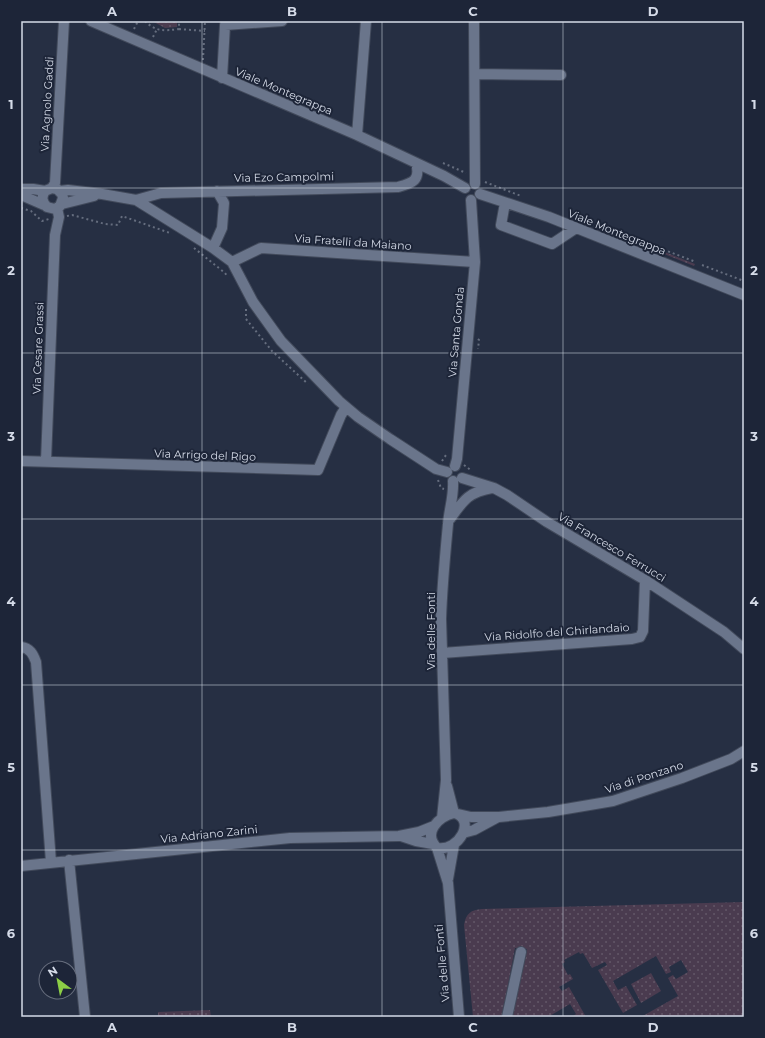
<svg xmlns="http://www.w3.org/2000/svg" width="765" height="1038" viewBox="0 0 765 1038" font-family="Montserrat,sans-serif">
<defs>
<pattern id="grass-dots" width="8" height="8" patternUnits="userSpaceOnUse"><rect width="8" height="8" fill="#4a3b4f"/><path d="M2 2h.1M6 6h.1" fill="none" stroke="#635768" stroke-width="1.8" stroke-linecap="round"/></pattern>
</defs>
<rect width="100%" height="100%" fill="#262f43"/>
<path fill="url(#grass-dots)" d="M152,21H177V27L165,28Z
M637,241L695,264L694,266L637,243Z
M744,902V1017H641L678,996L668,978L673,975L676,979L688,972L681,960L669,967L671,972L666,974L656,956L613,981L618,990L626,986L637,1005L623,1013L598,970L607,965L605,962L592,968L583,953L580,954L579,952L564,960L565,962L562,964L568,975L570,974L573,979L559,987L562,991L569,987L586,1017H572L576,1014L570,1004L548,1017H510L527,949L515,948L502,1017H473L464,925C466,913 471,910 482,909Z
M651,973L661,991L641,1003L631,984Z
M210,1010L211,1017H158V1012Z"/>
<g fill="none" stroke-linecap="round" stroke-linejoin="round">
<g stroke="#424a5b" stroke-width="12">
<path id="minor" d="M91,21L357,135L444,176L465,188
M474,21L475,184
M475,74L561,75
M222,78L225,25L282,21
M357,135L366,21
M52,188L55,183L64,21
M21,189H33L45,191L52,188L57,189L62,194L63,198L60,206L55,209L47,207C42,202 41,197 45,191
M60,191L68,190L102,194L136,200L213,248L232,262L253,302L281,341L339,401L358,417L390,439L436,469L447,472
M480,194L549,217L744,295
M21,195L44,205
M136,200L161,193L398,187C412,183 421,181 416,163
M505,203L501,225L552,244L576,228
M62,204L94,196
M213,248L222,228L224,203L217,191
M232,262L261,248L475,262
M21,461L318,470L341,415L346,407
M46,461L55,235L59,217L57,208
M455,466L457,459L475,262L471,200
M462,478L494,488L507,495L547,522L645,580L724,632L744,649
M450,519C463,501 468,492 492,488
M21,647C30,648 33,654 36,662L51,862
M442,653L632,639L640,637L643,631L645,580
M447,786L454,813
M454,813C477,819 459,852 437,848C422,833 438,817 454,813Z
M458,814L471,817H499L548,812L613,801L682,778L731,759L744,751
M442,818L446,780L441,619C442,587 445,556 448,524C449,510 454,496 453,481
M463,833L474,830L498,817
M401,836L416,841L433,844
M437,848L448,883L459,1017
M69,860L85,1017
M21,866L290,838L399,836L419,832L434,826
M448,879L454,845
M507,1017L521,952"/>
</g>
<path stroke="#656d7e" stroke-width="2" stroke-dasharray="2 3" stroke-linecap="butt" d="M145,21C156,32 164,31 179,29V21
M134,29L138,21
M179,29L205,31
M153,37L157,29
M203,60L205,21
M443,163L466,173
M485,182L521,196
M21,208L31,211L42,221L49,219
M67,216L72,215L105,224L118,225L122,216L170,233
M612,230L696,262
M194,248L225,273L227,276
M702,265L744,281
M246,309V319L272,351L308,384
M478,339L479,340L478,349
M442,461L446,455L448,456
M464,465L472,471
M438,480L441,488L444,489"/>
<use href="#minor" stroke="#6a758b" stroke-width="10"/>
</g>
<path fill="none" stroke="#d5dbe8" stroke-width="1" stroke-opacity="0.55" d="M202,21V1017M382,21V1017M563,21V1017M21,188H744M21,353H744M21,519H744M21,685H744M21,850H744"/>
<g text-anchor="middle" stroke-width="4" stroke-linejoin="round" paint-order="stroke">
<g font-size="11" fill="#d5dbe8" stroke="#1d2538">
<text transform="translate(284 91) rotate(23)" y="4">Viale Montegrappa</text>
<text transform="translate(47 104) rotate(-87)" y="4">Via Agnolo Gaddi</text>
<text transform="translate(284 177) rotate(-1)" y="4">Via Ezo Campolmi</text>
<text transform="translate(617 232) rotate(22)" y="4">Viale Montegrappa</text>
<text transform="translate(353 242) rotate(4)" y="4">Via Fratelli da Maiano</text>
<text transform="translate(456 332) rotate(-85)" y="4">Via Santa Gonda</text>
<text transform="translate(38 348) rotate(-88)" y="4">Via Cesare Grassi</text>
<text transform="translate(205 455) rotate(2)" y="4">Via Arrigo del Rigo</text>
<text transform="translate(612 547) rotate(31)" y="4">Via Francesco Ferrucci</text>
<text transform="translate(431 631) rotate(-90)" y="4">Via delle Fonti</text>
<text transform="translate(557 632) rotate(-4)" y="4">Via Ridolfo del Ghirlandaio</text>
<text transform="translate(644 777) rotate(-18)" y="4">Via di Ponzano</text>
<text transform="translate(209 834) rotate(-6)" y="4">Via Adriano Zarini</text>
<text transform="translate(442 963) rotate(-95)" y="4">Via delle Fonti</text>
</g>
</g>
<rect width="765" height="1038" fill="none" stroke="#1d2538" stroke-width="44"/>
<g transform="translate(58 980) rotate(328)"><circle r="19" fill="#1d2538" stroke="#676e7e"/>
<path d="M0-3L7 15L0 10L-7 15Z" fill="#8cce46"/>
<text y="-6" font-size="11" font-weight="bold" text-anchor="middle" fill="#d5dbe8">N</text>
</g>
<rect x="22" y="22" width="721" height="994" fill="none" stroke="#d5dbe8" stroke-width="1.5"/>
<g font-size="13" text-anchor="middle" font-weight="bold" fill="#d5dbe8">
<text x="112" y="16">A</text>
<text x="292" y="16">B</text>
<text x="473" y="16">C</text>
<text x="653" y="16">D</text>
<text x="11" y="109">1</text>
<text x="754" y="109">1</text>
<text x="11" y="275">2</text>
<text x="754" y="275">2</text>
<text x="11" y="441">3</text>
<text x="754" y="441">3</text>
<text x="11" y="606">4</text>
<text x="754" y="606">4</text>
<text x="11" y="772">5</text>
<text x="754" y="772">5</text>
<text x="11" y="938">6</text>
<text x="754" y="938">6</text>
<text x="112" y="1032">A</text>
<text x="292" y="1032">B</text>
<text x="473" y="1032">C</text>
<text x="653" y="1032">D</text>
</g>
</svg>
